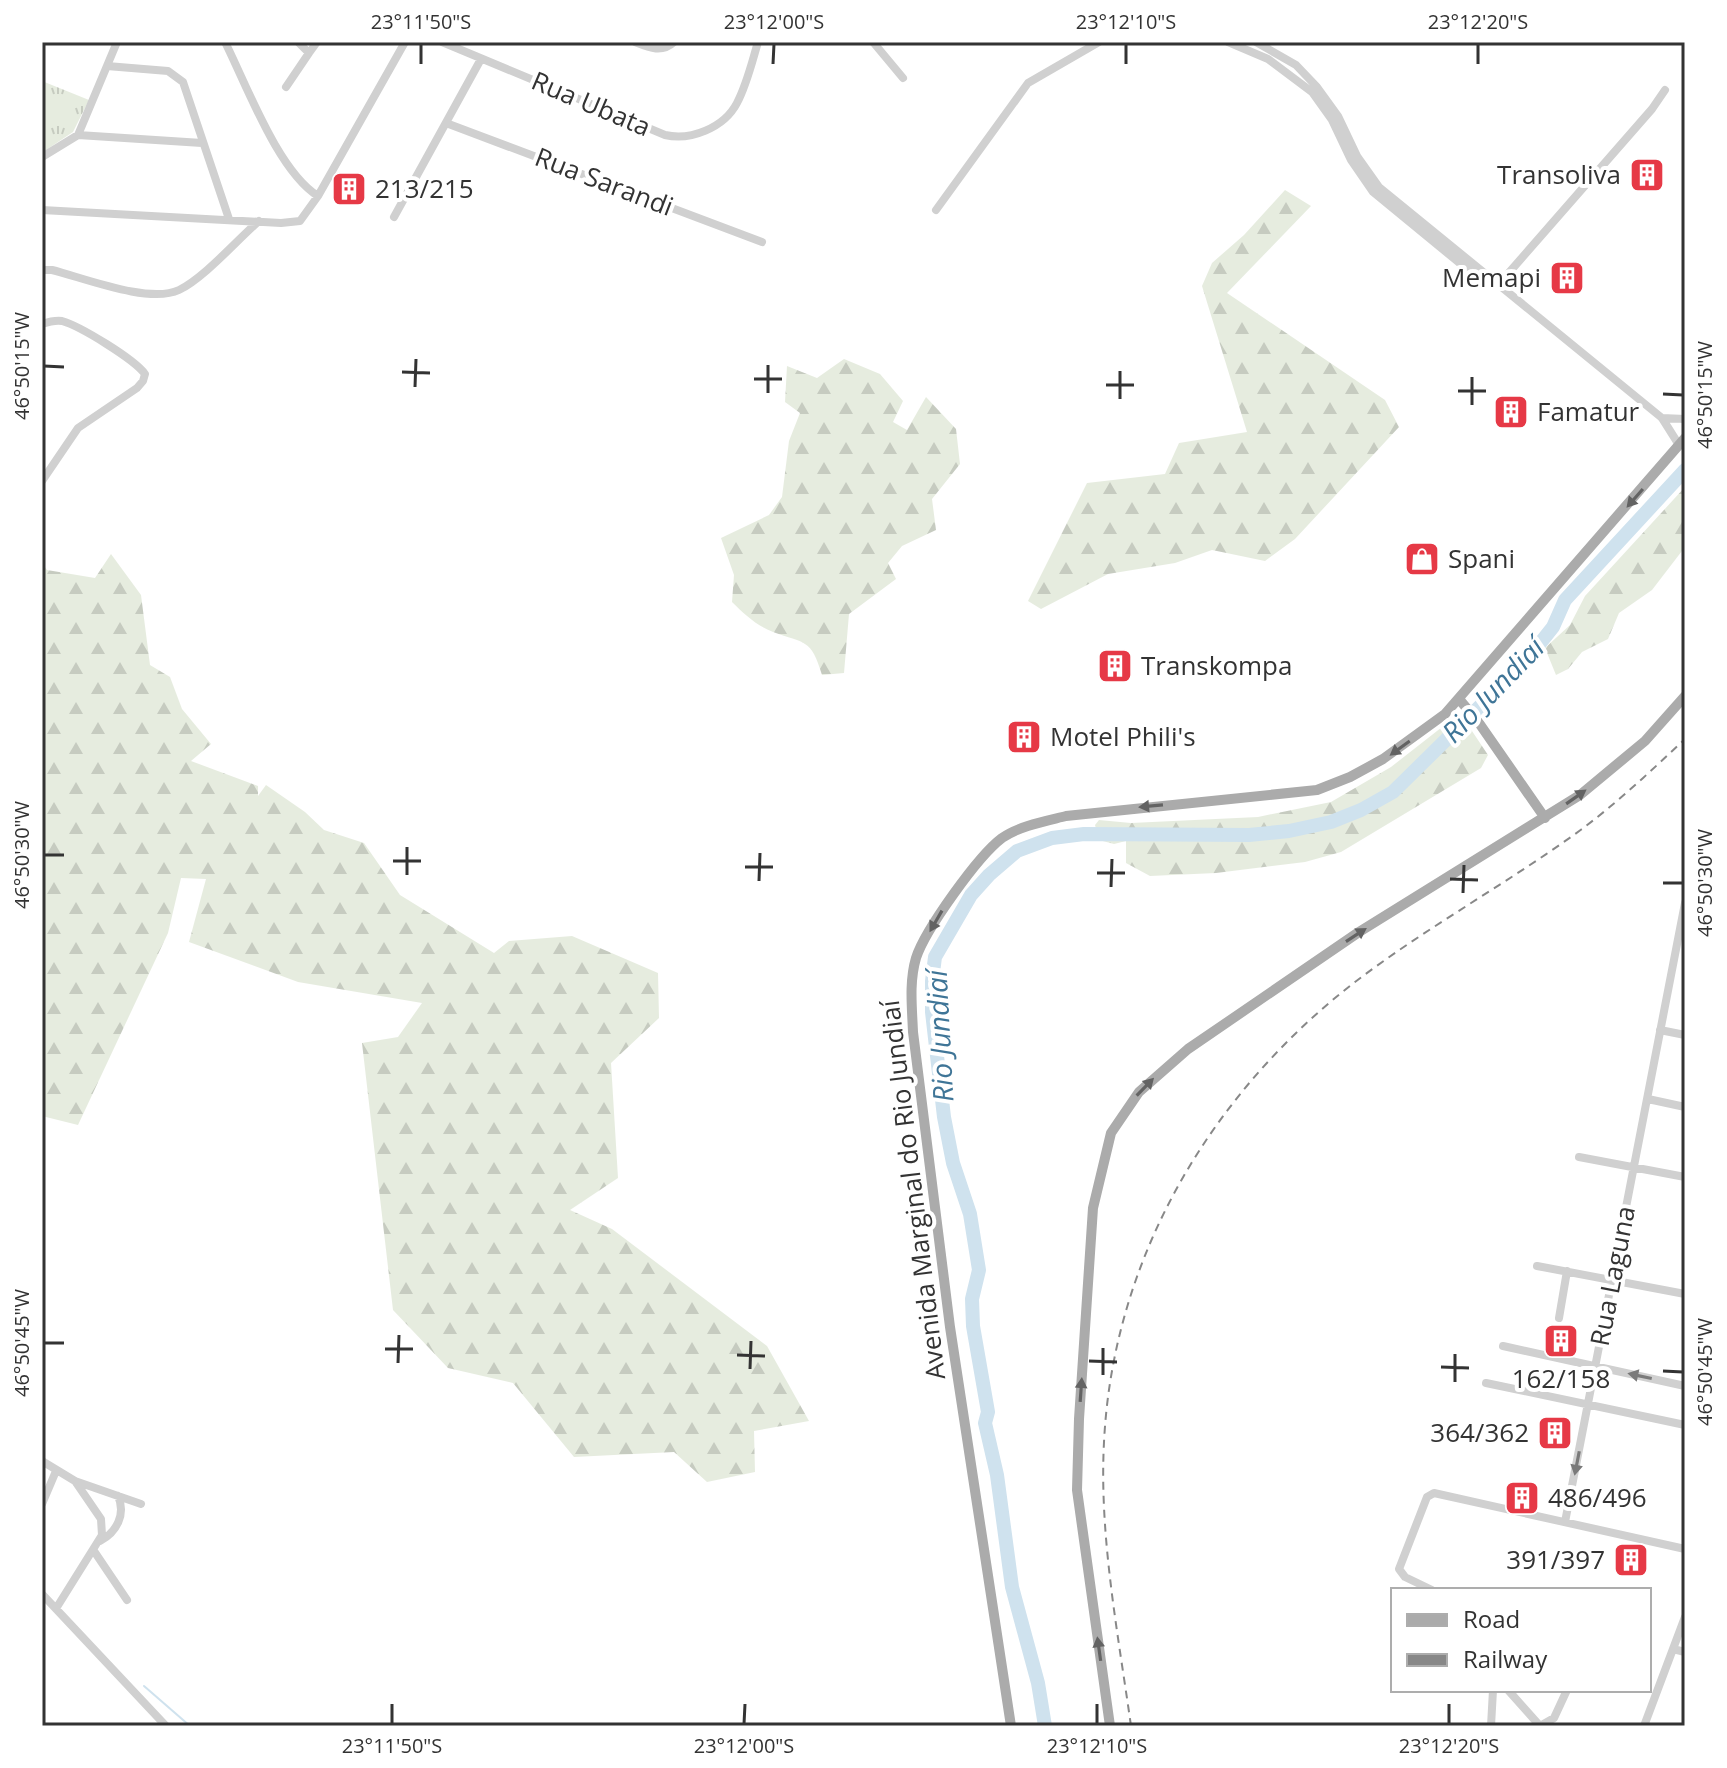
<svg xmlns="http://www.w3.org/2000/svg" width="1727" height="1768" viewBox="0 0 1727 1768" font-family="'Open Sans',sans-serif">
<defs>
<pattern id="forest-firs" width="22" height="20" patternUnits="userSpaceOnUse" patternTransform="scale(2)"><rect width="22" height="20" fill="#e6ecdf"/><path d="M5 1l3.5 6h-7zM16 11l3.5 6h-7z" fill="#c6cbc0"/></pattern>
<pattern id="park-tufts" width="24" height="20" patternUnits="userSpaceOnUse" patternTransform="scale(2)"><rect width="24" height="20" fill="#e6ecdf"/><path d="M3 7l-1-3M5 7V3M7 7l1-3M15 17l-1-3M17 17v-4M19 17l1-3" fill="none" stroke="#c6cbc0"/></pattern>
</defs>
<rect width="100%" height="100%" fill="#fff"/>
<path fill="url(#forest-firs)" d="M1285,190L1311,206L1227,293L1385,400L1399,427L1295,539L1265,561L1212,550L1175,563L1108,574L1041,609L1028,601L1087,483L1165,474L1179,443L1247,432L1202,286L1212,263L1244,235Z
M844,359L880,374L903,401L893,422L907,430L926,397L956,429L960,464L932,499L936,530L902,546L888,563L896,579L849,614L844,673L822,675C811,638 805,644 773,632C757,626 744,614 732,602L734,575L721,538L769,515L782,497L789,441L800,413L785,402L787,366L817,378Z
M1685,487V547L1652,590L1619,613L1608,639L1582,652L1568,669L1556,675L1545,648L1570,625L1585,596Z
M111,554L141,595L150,665L170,677L182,709L211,744L191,761L258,786V796L266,785L305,812L324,830L364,843L400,895L494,953L509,941L572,936L658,973L659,1018L611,1063L618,1178L570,1210L612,1229L767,1346L809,1421L754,1431L755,1472L707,1482L674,1452L574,1457L513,1383L448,1368L393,1310L362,1043L398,1037L422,1003L298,982L189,942L206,879L181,878L168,933L78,1125L42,1116V563L47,570L95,578Z
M1460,713L1488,755L1481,768L1341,852L1305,862L1216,873L1150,876L1126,863V841L1114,844L1099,840L1095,825L1099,820L1131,823L1258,817L1331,802L1391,767Z"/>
<path fill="url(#park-tufts)" d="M42,81L89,100L73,132L43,152Z"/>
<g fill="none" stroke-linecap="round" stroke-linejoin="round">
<path stroke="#cfe2ee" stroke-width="2" d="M144,1686L190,1726"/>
<path stroke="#cfe2ee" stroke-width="14" d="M1045,1726L1038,1683L1012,1587L997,1475L985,1423L988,1412L973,1326L972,1299L979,1270L970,1214L953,1163L944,1117L932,1012V981L935,957L971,895L989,875L1017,851L1052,838L1084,834L1249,835L1289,831L1331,822L1361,810L1393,792L1526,661L1553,627L1565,600L1685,470"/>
<path stroke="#d0d0d0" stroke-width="8" d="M225,42C247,86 278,171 318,196
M298,42L309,53L317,42
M442,42L665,135C690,141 724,128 737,103C747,84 752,62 758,42
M635,42C650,48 662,53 674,42
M873,42L903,78
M1228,42L1268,59L1312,92L1332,120L1351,160L1373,192L1479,279L1494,283
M1256,42L1296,65L1317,87L1338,116L1357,156L1379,187L1662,418L1679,445
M107,66L168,71L183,82L229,219
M286,87L309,53
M446,123L762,242
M78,135L202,143
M42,157L78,135L117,42
M42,210L281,223L300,221L318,196L405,42
M936,210L1028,83L1099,42
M394,217L481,59
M42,270H52C84,278 149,304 179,290C204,278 237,240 259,221
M1499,284L1652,109L1665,90
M42,324C48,322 55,320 62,321C80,326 134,359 145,374L143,381L137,388L78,428L42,481
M1662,418L1685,419
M1660,1030L1685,1035
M1648,1099L1685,1107
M1579,1157L1685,1177
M1537,1266L1685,1294
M1559,1318L1567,1271
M1503,1346L1685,1386
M1486,1383L1685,1425
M42,1461L75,1481L141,1504
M42,1504L56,1471
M1565,1522L1685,903
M100,1541C117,1532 126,1514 118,1496
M94,1551L127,1600
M1432,1590L1405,1577L1399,1569L1427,1497L1434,1493L1685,1549
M42,1594L166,1726
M57,1607L102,1535L101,1519L75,1481
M1673,1649L1685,1652
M1508,1690L1540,1726
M1491,1726L1493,1690
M1540,1726L1554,1718L1567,1690
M1644,1726L1685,1617"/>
<path stroke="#ababab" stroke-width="10" d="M1459,699L1479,723L1545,818
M1011,1726L950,1327L913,1032C912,1007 909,982 916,958C925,930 978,856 1002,838C1019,826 1046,821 1066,816L1317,790L1350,777L1383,759L1445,714L1685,438
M1110,1726L1077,1490L1079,1419L1093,1208L1111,1133L1139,1092L1188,1049L1359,932L1580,795L1645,741L1685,696"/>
<path stroke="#888" stroke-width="2" stroke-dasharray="8 6" stroke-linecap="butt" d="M1131,1726C1118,1633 1099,1536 1104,1442C1113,1258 1211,1093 1355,982C1427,927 1508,883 1582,829C1618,802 1652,770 1685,739"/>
</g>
<defs><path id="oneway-solid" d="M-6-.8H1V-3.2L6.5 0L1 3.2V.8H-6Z" transform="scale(2)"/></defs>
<g fill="#636363">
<use href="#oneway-solid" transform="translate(1635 498) rotate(131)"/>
<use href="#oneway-solid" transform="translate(1400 748) rotate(144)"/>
<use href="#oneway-solid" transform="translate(1576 797) rotate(-35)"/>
<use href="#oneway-solid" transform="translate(1151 806) rotate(175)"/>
<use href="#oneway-solid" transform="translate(936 921) rotate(120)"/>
<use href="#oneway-solid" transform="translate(1356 935) rotate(-33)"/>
<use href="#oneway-solid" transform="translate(1145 1087) rotate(-46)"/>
<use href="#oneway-solid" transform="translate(1081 1390) rotate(-86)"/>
<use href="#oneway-solid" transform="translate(1099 1649) rotate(-98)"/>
</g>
<g fill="#7a7a7a">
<use href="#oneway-solid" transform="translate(1640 1376) rotate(-168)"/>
<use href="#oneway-solid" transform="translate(1577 1463) rotate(101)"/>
</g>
<path fill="none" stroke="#333" stroke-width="3" d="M421,64V44M773,64L774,44M1126,64V44M1478,64V44M44,366L64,367M402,372L430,373M754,379H782M1106,385H1134M415,387L416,359M1458,391H1486M768,393V365M1663,394L1683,395M1120,399V371M1472,405V377M44,855H64M393,861H421M745,867H773M1097,873H1125M407,875V847M1450,879L1478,880M759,881L760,853M1663,883H1683M1111,887L1112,859M1463,893L1464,865M44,1343H64M385,1349H413M737,1355L765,1356M1089,1361L1117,1362M398,1363L399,1335M1441,1367L1469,1368M750,1369L751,1341M1663,1371L1683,1372M1103,1375V1348M1455,1382V1354M392,1724V1704M744,1724L745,1704M1097,1724V1704M1449,1724V1704"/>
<defs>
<g id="building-square" transform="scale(1.8)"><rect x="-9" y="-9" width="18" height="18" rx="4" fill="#e63946" stroke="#fff"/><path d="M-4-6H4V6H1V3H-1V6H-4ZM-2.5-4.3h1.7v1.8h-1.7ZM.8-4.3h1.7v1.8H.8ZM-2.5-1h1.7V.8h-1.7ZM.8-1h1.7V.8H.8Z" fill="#fff"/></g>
<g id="shop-square" transform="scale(1.8)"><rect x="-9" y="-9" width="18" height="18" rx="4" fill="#e63946" stroke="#fff"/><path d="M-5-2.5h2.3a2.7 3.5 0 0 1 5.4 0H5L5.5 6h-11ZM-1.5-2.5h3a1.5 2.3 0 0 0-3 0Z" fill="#fff"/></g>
</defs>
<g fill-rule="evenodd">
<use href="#building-square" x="1647" y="175"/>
<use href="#building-square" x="349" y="189"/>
<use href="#building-square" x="1567" y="278"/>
<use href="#building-square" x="1511" y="412"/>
<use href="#shop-square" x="1422" y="559"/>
<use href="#building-square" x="1115" y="666"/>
<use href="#building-square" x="1024" y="737"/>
<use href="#building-square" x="1561" y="1341"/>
<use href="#building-square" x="1555" y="1433"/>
<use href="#building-square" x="1522" y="1498"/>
<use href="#building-square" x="1631" y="1560"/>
</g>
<g text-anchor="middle" stroke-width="8" stroke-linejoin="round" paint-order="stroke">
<g font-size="26" fill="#333" stroke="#fff">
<text transform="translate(591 104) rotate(23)" y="9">Rua Ubata</text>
<text transform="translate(604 182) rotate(21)" y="9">Rua Sarandi</text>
<text transform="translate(913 1190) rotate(-97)" y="9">Avenida Marginal do Rio Jundiaí</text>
<text transform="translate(1613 1276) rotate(-79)" y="9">Rua Laguna</text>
</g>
<g font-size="26" fill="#333" stroke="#fff" text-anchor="start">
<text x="1621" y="184" text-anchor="end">Transoliva</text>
<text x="375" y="198">213/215</text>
<text x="1541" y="287" text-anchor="end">Memapi</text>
<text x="1537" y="421">Famatur</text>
<text x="1448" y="568">Spani</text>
<text x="1141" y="675">Transkompa</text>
<text x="1050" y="746">Motel Phili's</text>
<text x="1561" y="1388" text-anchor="middle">162/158</text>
<text x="1529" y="1442" text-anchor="end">364/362</text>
<text x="1548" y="1507">486/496</text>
<text x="1605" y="1569" text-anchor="end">391/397</text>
</g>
<g font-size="28" font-style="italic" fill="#3f7597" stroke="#fff">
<text transform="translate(1493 690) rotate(-46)" y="10">Rio Jundiaí</text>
<text transform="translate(940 1036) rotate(-93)" y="10">Rio Jundiaí</text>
</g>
</g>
<rect width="1727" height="1768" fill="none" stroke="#ffffff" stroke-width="88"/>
<rect x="1391" y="1588" width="260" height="104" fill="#ffffff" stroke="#adadad" stroke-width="2"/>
<rect x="1407" y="1614" width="40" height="12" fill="#ababab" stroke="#adadad" stroke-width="2"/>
<text x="1463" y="1628" font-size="24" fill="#333333">Road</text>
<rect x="1407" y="1654" width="40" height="12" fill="#888888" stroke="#adadad" stroke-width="2"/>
<text x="1463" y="1668" font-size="24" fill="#333333">Railway</text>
<rect x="44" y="44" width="1639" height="1680" fill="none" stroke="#333" stroke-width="3"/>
<g font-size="20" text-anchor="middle" fill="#333">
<text x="421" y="29">23°11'50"S</text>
<text x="774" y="29">23°12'00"S</text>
<text x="1126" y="29">23°12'10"S</text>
<text x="1478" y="29">23°12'20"S</text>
<text transform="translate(22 366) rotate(-90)" y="7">46°50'15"W</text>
<text transform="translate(1705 395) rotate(-90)" y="7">46°50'15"W</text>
<text transform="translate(22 855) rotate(-90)" y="7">46°50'30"W</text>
<text transform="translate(1705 883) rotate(-90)" y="7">46°50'30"W</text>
<text transform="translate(22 1343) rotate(-90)" y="7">46°50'45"W</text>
<text transform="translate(1705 1372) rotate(-90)" y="7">46°50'45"W</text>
<text x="392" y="1753">23°11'50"S</text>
<text x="744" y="1753">23°12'00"S</text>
<text x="1097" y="1753">23°12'10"S</text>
<text x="1449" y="1753">23°12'20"S</text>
</g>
</svg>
